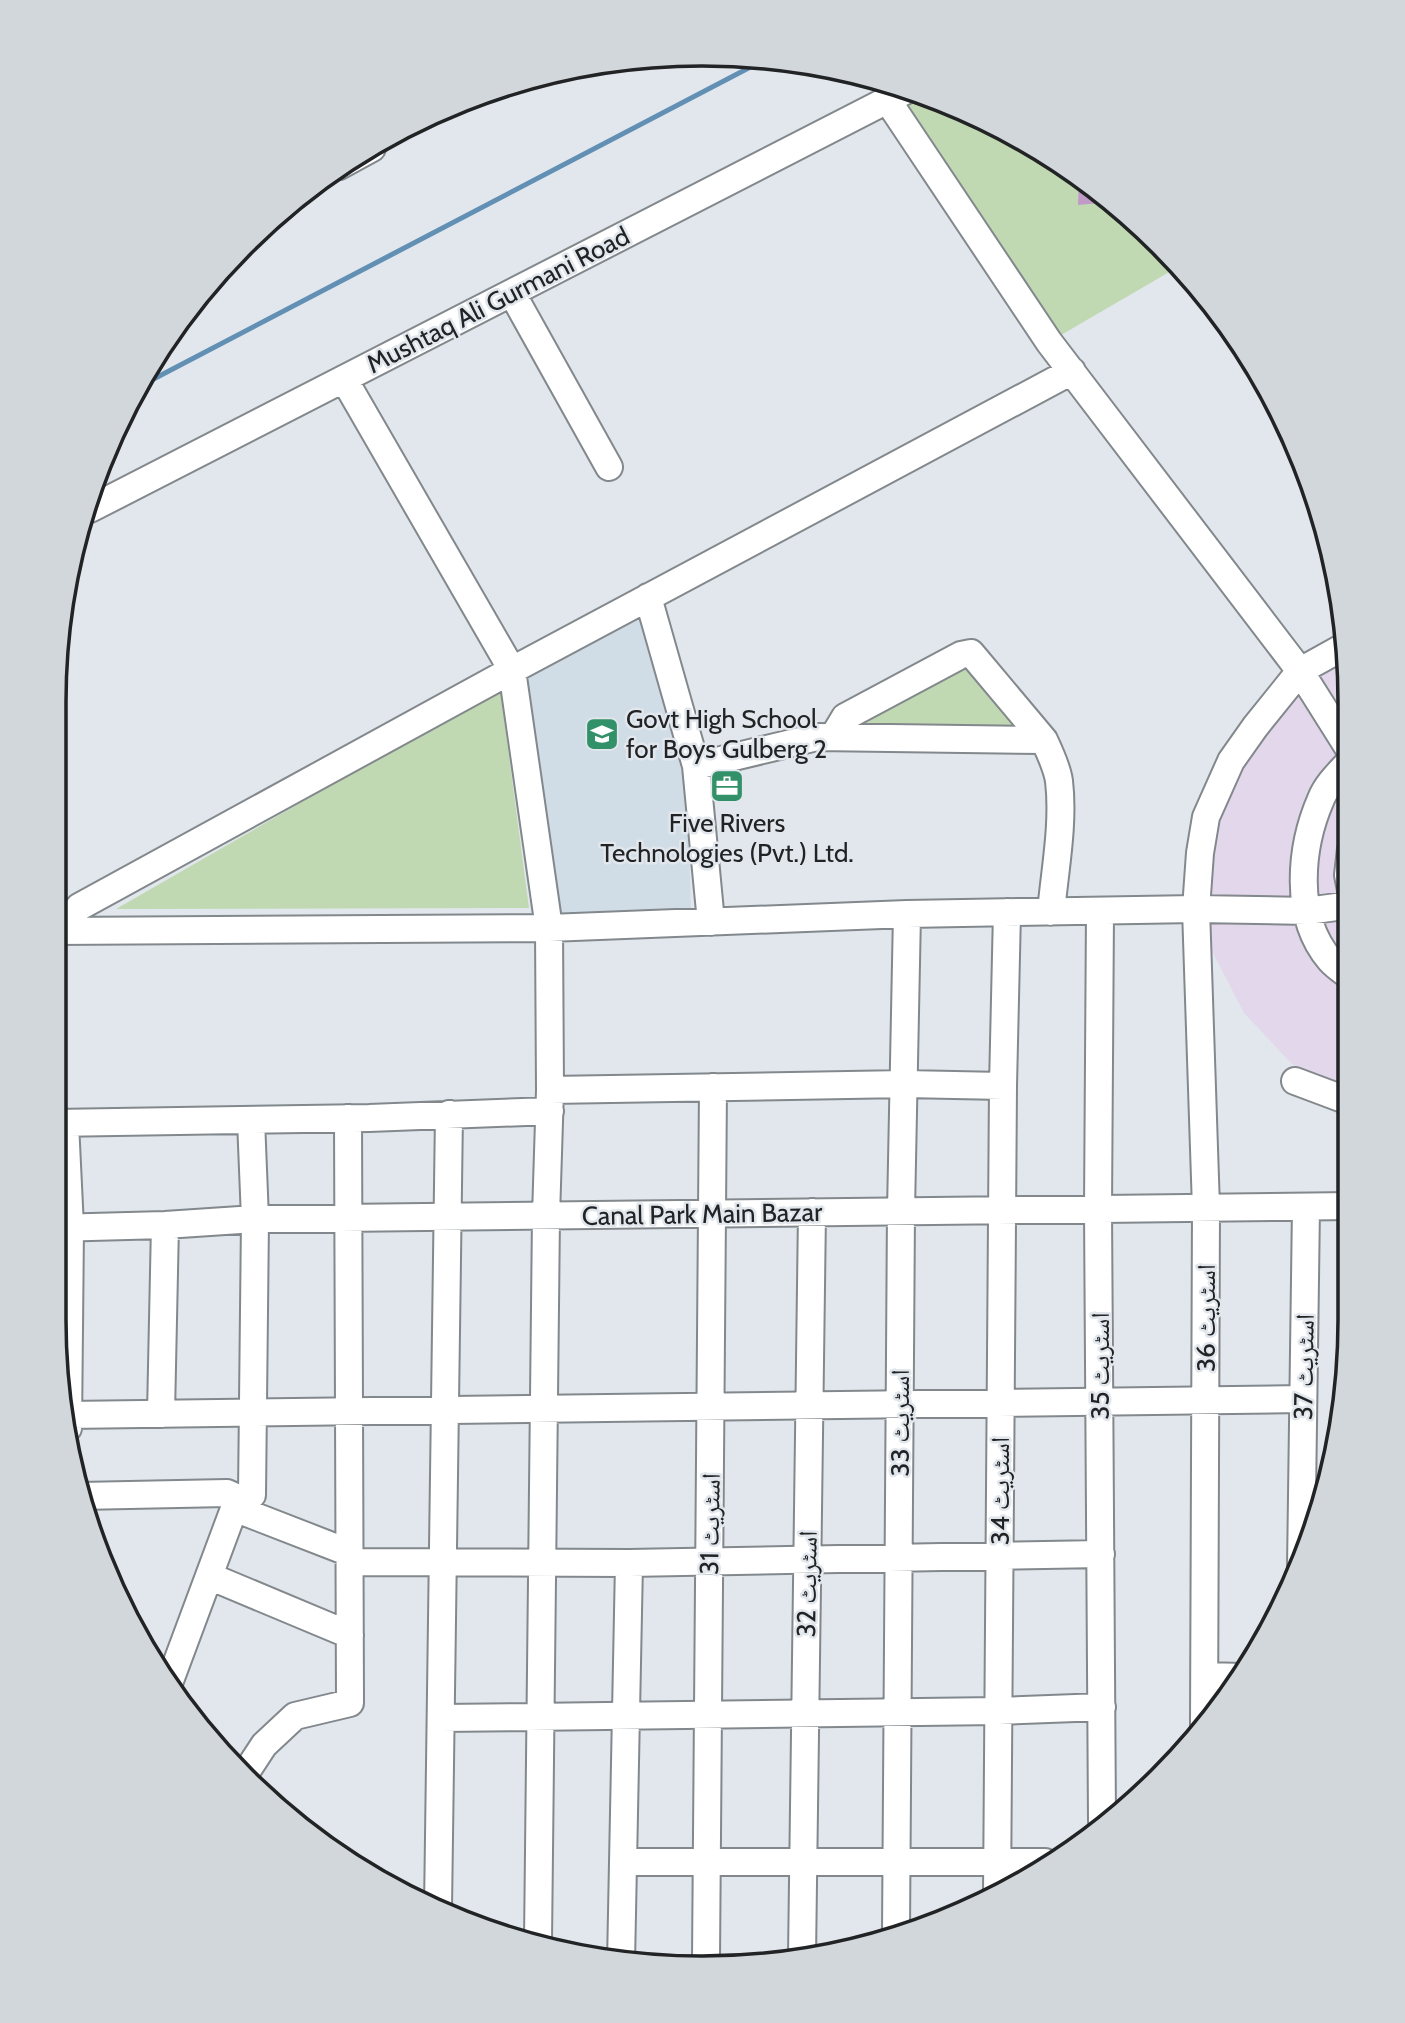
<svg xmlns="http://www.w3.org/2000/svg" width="1405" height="2023" viewBox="0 0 1405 2023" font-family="Cabin,'Noto Naskh Arabic',sans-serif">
<rect width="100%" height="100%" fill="#e1e7ec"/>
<path fill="#e3d7eb" d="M1345,641L1351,702V1099L1292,1064L1244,1013L1211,949L1198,880L1231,743Z"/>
<path fill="#d0dce6" d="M640,612L687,792L691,910L560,917L523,675Z"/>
<path fill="#c0d9b3" d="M907,90L951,104L1063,164L1161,244L1178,267L1049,342L888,101Z
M968,660L1027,735L856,730L958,661Z
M500,688L529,908L116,909Z"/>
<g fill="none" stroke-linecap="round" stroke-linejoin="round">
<path stroke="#628fb4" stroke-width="5" d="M144,384L764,60"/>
</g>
<path fill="#c19bc7" d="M1079,177L1094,189L1110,202L1078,205Z"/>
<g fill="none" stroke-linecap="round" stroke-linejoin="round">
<g stroke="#82888c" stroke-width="30">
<path id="minor" d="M888,101L1049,342L1300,671L1351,752
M339,166L372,148
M512,293L609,467
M344,379L512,670L549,928L550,1090L546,1216L538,1942
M90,509L907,90
M648,597L696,766L711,922
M833,737L845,717L961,655L971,653L1044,740C1050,753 1057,767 1059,781C1064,823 1055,869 1051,912
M1351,760C1340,772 1327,784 1321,799C1300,847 1293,917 1330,960C1335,966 1344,972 1351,977
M696,766L817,737L1044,740
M1351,849L1348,875L1351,890
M1100,911L1098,1209L1102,1821
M54,931L549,928L907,914L1196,909L1307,911L1351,905
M71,931L75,912L79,907L512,670L1072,371
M1295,1081L1351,1102
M550,1090L905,1084L1003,1086
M54,1123L369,1118L550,1111
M65,1123L70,1227L68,1428
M54,1228L165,1225L255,1219L1351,1206
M161,1414L165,1225
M67,1415L1303,1399
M80,1496L227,1493L238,1498
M234,1508L350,1553
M350,1562L629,1563L1101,1554
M1301,1568L1306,1207
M209,1576L350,1635
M1205,1676L1243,1677
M168,1686L238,1498L252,1495L255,1219L251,1120
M441,1718L998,1711L1102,1707
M1204,1726L1206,1208L1196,909L1200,853L1206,817L1231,761L1255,727L1300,671L1345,646
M245,1774L264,1745L295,1716L350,1703L348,1118
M623,1862H1045
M997,1897L1003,1086L1007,912
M438,1909L449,1114
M896,1933L901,1211L907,914
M802,1957L812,1212
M706,1960L713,1087
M621,1963L629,1563"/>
</g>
<use href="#minor" stroke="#fff" stroke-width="26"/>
</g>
<defs>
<g id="school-square" transform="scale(1.75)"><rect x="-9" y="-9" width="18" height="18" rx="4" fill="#329169" stroke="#e1e7ec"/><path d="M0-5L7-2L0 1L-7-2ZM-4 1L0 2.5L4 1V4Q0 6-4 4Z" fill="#fff"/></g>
<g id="office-square" transform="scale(1.75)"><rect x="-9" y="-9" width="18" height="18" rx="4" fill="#329169" stroke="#e1e7ec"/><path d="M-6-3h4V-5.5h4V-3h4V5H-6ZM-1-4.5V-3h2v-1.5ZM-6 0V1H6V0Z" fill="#fff"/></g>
</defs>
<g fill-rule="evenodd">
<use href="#school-square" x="602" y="734"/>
<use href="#office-square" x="727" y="786"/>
</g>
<g text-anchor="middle" stroke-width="5" stroke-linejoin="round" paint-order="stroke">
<g font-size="26" fill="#212325" stroke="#e1e7ec">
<text transform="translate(498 300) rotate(-27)" y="9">Mushtaq Ali Gurmani Road</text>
<text transform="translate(702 1214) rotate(-1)" y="9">Canal Park Main Bazar</text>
<text transform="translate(1206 1318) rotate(-90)" y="9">اسٹریٹ 36</text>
<text transform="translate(1100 1366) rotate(-90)" y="9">اسٹریٹ 35</text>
<text transform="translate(1304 1367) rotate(-89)" y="9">اسٹریٹ 37</text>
<text transform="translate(900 1423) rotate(-90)" y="9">اسٹریٹ 33</text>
<text transform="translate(1000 1491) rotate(-90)" y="9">اسٹریٹ 34</text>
<text transform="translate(710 1524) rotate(-89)" y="9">اسٹریٹ 31</text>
<text transform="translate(807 1584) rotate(-89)" y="9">اسٹریٹ 32</text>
</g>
<g font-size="26" fill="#212325" stroke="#e1e7ec" text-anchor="start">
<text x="626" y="728">Govt High School<tspan x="626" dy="30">for Boys Gulberg 2</tspan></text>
<text x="727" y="832" text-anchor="middle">Five Rivers<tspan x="727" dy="30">Technologies (Pvt.) Ltd.</tspan></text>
</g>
</g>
<path d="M0 0H1405V2023H0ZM702 66H702A636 636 0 0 1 1338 702V1320A636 636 0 0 1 702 1956H702A636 636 0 0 1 66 1320V702A636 636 0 0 1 702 66Z" fill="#d2d7dc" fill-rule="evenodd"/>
<path fill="none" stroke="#212325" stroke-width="3.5" d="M702 66H702A636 636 0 0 1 1338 702V1320A636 636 0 0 1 702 1956H702A636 636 0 0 1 66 1320V702A636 636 0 0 1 702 66Z"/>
</svg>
